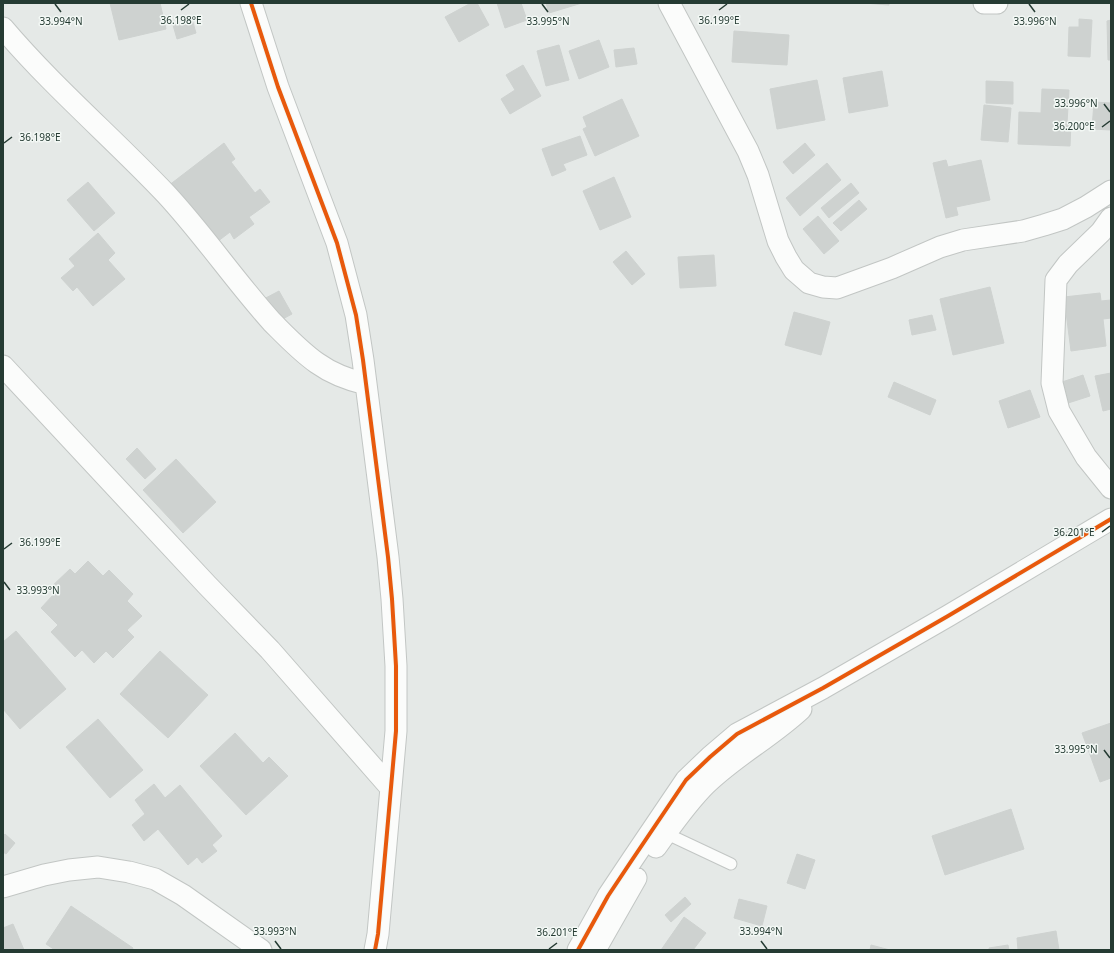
<svg xmlns="http://www.w3.org/2000/svg" width="1114" height="953" viewBox="0 0 1114 953" font-family="'Noto Sans',sans-serif">
<rect width="100%" height="100%" fill="#e5e9e7"/>
<path fill="#ced2d0" stroke="#ced2d0" d="M110,3H160L166,29L119,40Z
M471,3H477L489,25L459,42L445,17Z
M497,3H521L527,20L505,28Z
M546,3H582L549,13Z
M864,3H889V5Z
M192,19L196,33L177,39L173,25Z
M1079,19L1092,20L1090,57L1068,56L1069,27H1079Z
M1111,20V60H1108L1107,21Z
M734,31L789,35L787,65L732,62Z
M599,40L609,67L579,79L569,51Z
M559,45L569,80L546,86L537,51Z
M634,48L637,64L616,67L614,50Z
M523,65L541,96L510,114L501,99L515,90L506,75Z
M882,71L888,106L849,113L843,78Z
M817,80L825,120L777,129L770,89Z
M986,81L1013,82V104L986,103Z
M1042,89L1069,90L1067,123H1071L1070,146L1018,144L1019,112L1041,113Z
M622,99L639,136L595,156L583,129L587,127L583,117Z
M1094,102L1111,103V130L1092,129Z
M984,105L1011,108L1008,142L981,140Z
M580,136L587,155L563,164L566,170L552,176L542,149Z
M224,143L235,159L231,162L255,193L260,189L270,202L249,217L254,224L234,239L230,232L213,245L168,186Z
M805,143L815,155L793,174L783,162Z
M946,160L948,167L981,160L990,200L956,207L958,215L946,218L933,163Z
M827,163L841,180L800,216L786,198Z
M614,177L631,217L600,230L583,191Z
M88,182L115,213L94,231L67,200Z
M851,183L859,193L829,218L821,208Z
M859,200L867,209L841,231L833,223Z
M818,216L839,241L824,254L803,229Z
M98,233L115,253L108,260L125,279L93,306L77,287L73,291L61,278L75,266L69,259Z
M626,251L645,274L632,285L613,262Z
M714,255L716,286L680,288L678,257Z
M990,287L1004,343L953,355L940,299Z
M279,291L292,314L275,323L262,300Z
M1100,293L1101,301L1111,300V318L1103,319L1106,346L1071,351L1064,297Z
M794,312L830,322L821,355L785,345Z
M932,315L936,330L912,335L909,320Z
M1111,373V409L1103,411L1095,376Z
M1083,375L1090,396L1065,404L1059,383Z
M894,382L936,400L930,415L888,397Z
M1030,390L1040,417L1008,428L999,401Z
M137,448L156,469L145,479L126,459Z
M176,459L216,502L183,533L143,490Z
M88,561L103,576L109,570L133,594L127,601L142,616L127,630L134,637L113,658L106,651L94,663L82,650L75,657L51,632L58,625L41,608L54,594L49,589L70,569L75,574Z
M16,631L66,689L20,729L3,709V642Z
M160,651L208,695L168,738L120,694Z
M98,719L143,770L110,798L66,747Z
M1111,723V778L1100,782L1082,733Z
M235,733L263,763L269,757L288,776L246,815L200,766Z
M154,784L165,798L180,785L222,836L212,845L217,851L202,863L197,857L188,865L158,829L144,841L132,825L145,814L135,800Z
M1011,809L1024,849L945,875L932,836Z
M5,834L15,843L6,854L3,852V836Z
M797,854L815,860L805,889L787,883Z
M685,897L691,904L671,922L665,915Z
M739,899L767,906L762,926L734,918Z
M71,906L133,948L132,950H55L46,944Z
M684,917L706,933L693,950H661Z
M13,924L24,950H3V928Z
M1056,931L1059,950H1018L1017,938Z
M871,945L890,950H870Z
M1008,945L1009,950H989V948Z"/>
<g fill="none" stroke-linecap="round" stroke-linejoin="round">
<g stroke="#c2c6c4" stroke-width="13">
<path id="lane" d="M663,832L731,864"/>
</g>
<g stroke="#c2c6c4" stroke-width="23">
<path id="street" d="M251,3L278,87L337,243L356,315L363,360L388,557L392,599L396,666V731L378,934L375,950
M669,3L748,151L758,175L778,241L786,257L794,270L809,283L823,287L837,288L892,268L940,247L963,240L1023,231L1044,225L1063,219L1086,207L1111,191
M984,3H997
M3,28C53,87 113,138 166,194C204,235 235,281 272,322C286,336 300,351 317,363C331,373 349,380 366,384
M1111,218L1101,232L1068,264L1056,280L1052,383L1059,411L1086,457L1111,488
M3,366L207,585L270,650L390,787
M656,847C670,827 685,806 702,788C731,758 770,738 801,709
M3,887L44,875L69,870L98,867L129,872L155,879L183,895L261,950
M578,950L608,896L632,860L686,780L710,757L737,734L823,688L948,616L1111,519
M595,950L636,878"/>
</g>
<use href="#lane" stroke="#fbfcfb" stroke-width="11"/>
<use href="#street" stroke="#fbfcfb" stroke-width="21"/>
<g stroke="#f3f8f5" stroke-width="6">
<path id="cycleway" d="M251,3L278,87L337,243L356,315L363,360L388,557L392,599L396,666V731L378,934L375,950
M578,950L608,896L632,860L686,780L710,757L737,734L823,688L948,616L1111,519"/>
</g>
<use href="#cycleway" stroke="#e8590c" stroke-width="4"/>
</g>
<path fill="none" stroke="#253b33" stroke-width="1.5" d="M55,4L61,12M542,4L548,12M1029,4L1035,12M181,10L189,4M719,10L727,4M1104,104L1110,112M1102,127L1110,121M4,143L12,137M1102,532L1110,526M4,549L12,543M4,582L10,590M1104,750L1110,758M275,941L281,949M761,941L767,949M549,949L557,943"/>
<g font-size="10" text-anchor="middle" fill="#253b33" stroke="#f3f8f5" stroke-width="3" stroke-linejoin="round" paint-order="stroke">
<text x="181" y="24">36.198°E</text>
<text x="719" y="24">36.199°E</text>
<text x="61" y="25">33.994°N</text>
<text x="548" y="25">33.995°N</text>
<text x="1035" y="25">33.996°N</text>
<text x="1076" y="107">33.996°N</text>
<text x="1074" y="130">36.200°E</text>
<text x="40" y="141">36.198°E</text>
<text x="1074" y="536">36.201°E</text>
<text x="40" y="546">36.199°E</text>
<text x="38" y="594">33.993°N</text>
<text x="1076" y="753">33.995°N</text>
<text x="275" y="935">33.993°N</text>
<text x="761" y="935">33.994°N</text>
<text x="557" y="936">36.201°E</text>
</g>
<rect width="1114" height="953" fill="none" stroke="#253b33" stroke-width="8"/>
</svg>
